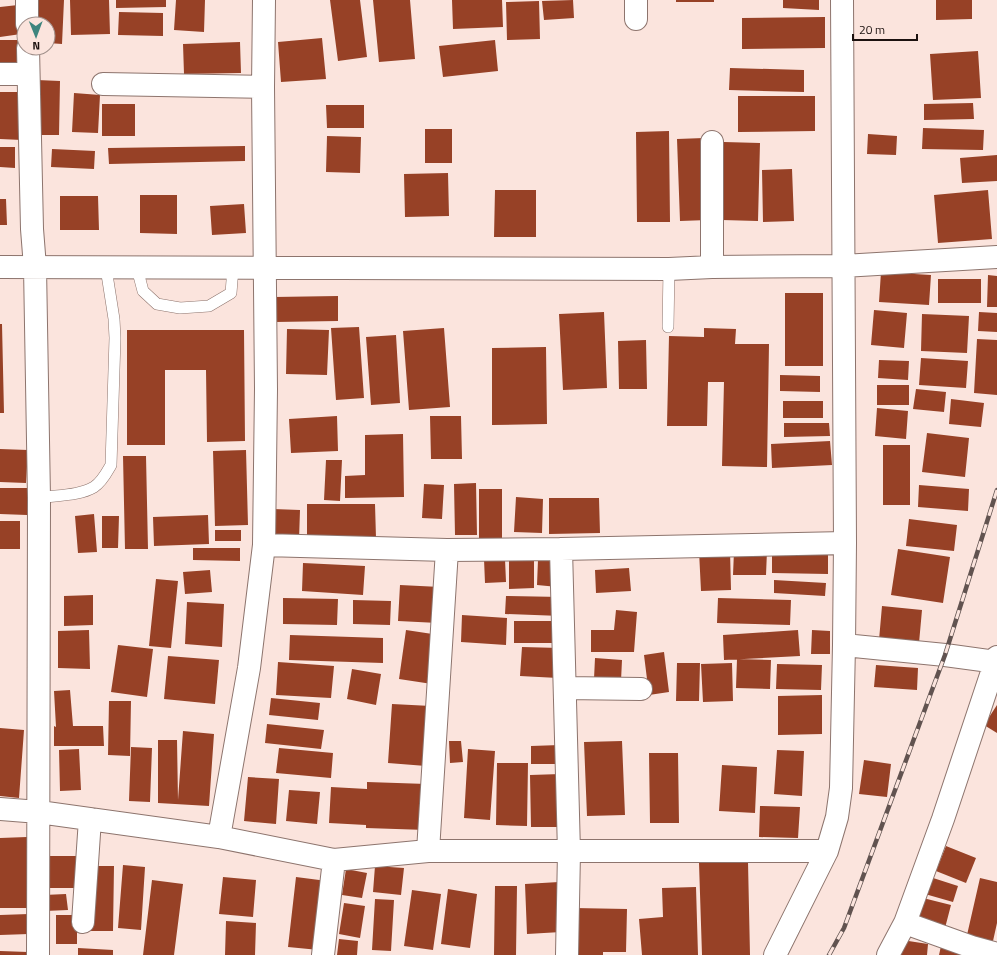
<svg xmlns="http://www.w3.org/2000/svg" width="997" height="955" viewBox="0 0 997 955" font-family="'Titillium Web',sans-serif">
<rect width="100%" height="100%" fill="#fbe4dd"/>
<path fill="#974126" d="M37,0H64L62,44L48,43V24H36Z
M70,0H109L110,34L71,35Z
M116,0H166V7L116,8Z
M176,0H205L204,32L174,30Z
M330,0H360L367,57L338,61Z
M373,0H410L415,59L379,62Z
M452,0H502L503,27L453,29Z
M573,0L574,18L544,20L542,1Z
M676,0H714V2H676Z
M783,0H819V10L783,8Z
M936,0H972V19L936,20Z
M539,1L540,39L507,40L506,2Z
M18,5L21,34L0,37V7Z
M119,12L163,13V36L118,35Z
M825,17V48L742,49V18Z
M322,38L326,79L281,82L278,42Z
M0,40H20L19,68H0Z
M495,40L498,71L443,77L439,46Z
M240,42L241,73L184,74L183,44Z
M978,51L981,98L933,100L930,54Z
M730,68L804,70V92L729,90Z
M37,80L60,81L59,135H37Z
M0,92H23L22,140L0,139Z
M74,93L100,95L98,133L72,132Z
M738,96H815V131L738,132Z
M973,103L974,119L924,120V104Z
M102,104H135V136H102Z
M326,105H364V128H327Z
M923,128L984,130L983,150L922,149Z
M425,129H452V163H425Z
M669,131L670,222H637L636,132Z
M868,134L897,136L896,155L867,154Z
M327,136L361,137L360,173L326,172Z
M704,138L708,220L680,221L677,139Z
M724,142L760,143L758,221L722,220Z
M245,146V161L109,164L108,148Z
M0,147H15V168L0,167Z
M52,149L95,151L94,169L51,167Z
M997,155V181L962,183L960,158Z
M792,169L794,221L763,222L762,170Z
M448,173L449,216L405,217L404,174Z
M495,190H536V237H494Z
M988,190L992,239L938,243L934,195Z
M140,195H177V234L140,233Z
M60,196H98L99,230H60Z
M0,199H6L7,225H0Z
M244,204L246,233L212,235L210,206Z
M881,272L931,275L929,305L879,302Z
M988,275L997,276V307H987Z
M938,279H981V303H938Z
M785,293H823V366H785Z
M338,296V321L275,322L274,297Z
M874,310L907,313L904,348L871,345Z
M604,312L607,388L563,390L559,314Z
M979,312L997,313V332L978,331Z
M922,314L969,316L967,353L921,351Z
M0,324H2L4,413H0Z
M359,327L364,398L336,400L331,328Z
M444,328L450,407L409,410L403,331Z
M704,328L736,329L735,344H769L767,467L722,466L724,382H708L707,426H667L669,336L704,337Z
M287,329L329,330L327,375L286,374Z
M127,330H244L245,441L207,442L206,370H165V445H127Z
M396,335L400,403L371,405L366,337Z
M977,339L997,340V395L974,393Z
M646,340L647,389H619L618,341Z
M546,347L547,424L492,425V348Z
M921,358L968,361L966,388L919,385Z
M879,360L909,361L908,380L878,378Z
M780,375L820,376V392L780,391Z
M877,385H909V405H877Z
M916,389L946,392L944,412L913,409Z
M951,399L984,403L981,427L949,424Z
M783,401H823V418H783Z
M877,408L908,411L906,439L875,436Z
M337,416L338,451L291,453L289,419Z
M430,416H461L462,459H431Z
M784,423H829L830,436L784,437Z
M927,433L969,438L965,477L922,472Z
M403,434L404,497L345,498V476L365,475V435Z
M830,441L832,465L772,468L771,444Z
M883,445H910V505H883Z
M0,449L28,450L26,483L0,482Z
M246,450L248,525L215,526L213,451Z
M123,456H146L148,549H125Z
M326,460H342L340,501L324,500Z
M476,483L477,535H455L454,484Z
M424,484L444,485L442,519L422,518Z
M919,485L969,489L968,511L918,507Z
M0,488H28L27,515L0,514Z
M479,489H502V538H479Z
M516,497L543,499L542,533L514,532Z
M549,498H599L600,533L549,534Z
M307,504H375L376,538H307Z
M273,509L300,510L299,540L272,539Z
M94,514L97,552L78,553L75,516Z
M208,515L209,544L154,546L153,517Z
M102,516H119L118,548H102Z
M909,519L957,525L954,551L906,546Z
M0,521H20V549H0Z
M215,530H241V541H215Z
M193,548H240V561L193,560Z
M898,549L950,557L943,603L891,595Z
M730,550L731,590L701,591L699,551Z
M734,551H767L766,575H733Z
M772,552L828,554V574L772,573Z
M484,559H505L506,582L485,583Z
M509,560L534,561V588L509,589Z
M538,560L559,562L558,587L537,585Z
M303,563L365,566L363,595L302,591Z
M629,568L631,591L596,593L595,570Z
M210,570L212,592L185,594L183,572Z
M156,579L178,581L171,648L149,646Z
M774,580L826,583L825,596L774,593Z
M400,585L440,587L438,623L398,621Z
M93,595V625L64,626V596Z
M506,596L562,597L561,616L505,614Z
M283,598L338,599L337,625L283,624Z
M718,598L791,600L790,625L717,623Z
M353,600L391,601L390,625L353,624Z
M187,602L224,604L222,647L185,644Z
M882,606L922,610L919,643L879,640Z
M616,610L637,612L634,652H591V630H614Z
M462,615L507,618L506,645L461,642Z
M514,621H557V643H514Z
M89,630L90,669L58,668V631Z
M406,630L439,635L432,684L399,679Z
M798,630L800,656L724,660L723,635Z
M812,630L830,631V654H811Z
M290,635L383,638V663L289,660Z
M118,645L153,649L147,697L111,692Z
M522,647L560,648L558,678L520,676Z
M664,652L669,692L649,695L644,655Z
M168,656L219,660L215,704L164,699Z
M595,658L622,660L621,681L594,679Z
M737,659L771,660L770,689L736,688Z
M278,662L334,666L331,698L276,695Z
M677,663H700L699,701H676Z
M732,663L733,701L703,702L701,664Z
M777,664L822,665L821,690L776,689Z
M876,665L918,668L917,690L874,687Z
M352,669L381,674L376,705L347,699Z
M70,690L73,726H103L104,746H54V726L56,727L54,691Z
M822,695V734L778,735V696Z
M271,698L320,703L318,720L269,715Z
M109,701H131L130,756L108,755Z
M392,704L431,706L426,766L388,763Z
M997,705V733L984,725Z
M267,724L324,730L321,749L265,743Z
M0,728L24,730L19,798L0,796Z
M183,731L214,734L209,806L158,803V740H177L178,800Z
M449,741H461L463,762L450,763Z
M622,741L625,815L587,816L584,742Z
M560,745L561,764H531V746Z
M131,747L152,748L150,802L129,801Z
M279,748L333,753L331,778L276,773Z
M79,749L81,790L60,791L59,750Z
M468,749L495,751L490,820L464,818Z
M777,750L804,751L802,796L774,794Z
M649,753H678L679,823H650Z
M864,760L891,764L887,797L859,794Z
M497,763H528L527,826L496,825Z
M722,765L757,767L755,813L719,811Z
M561,774L562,827H531L530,775Z
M248,777L279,779L276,824L244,821Z
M367,782L427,784L426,830L366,828V825L329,823L331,787L367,789Z
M289,790L320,792L317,824L286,821Z
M760,806L800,807L798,838L759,837Z
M27,837V908H0V838Z
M946,846L976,858L966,883L936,871Z
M47,856H82L81,888H47Z
M748,862L750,955H702L699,863Z
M123,865L145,867L141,930L118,928Z
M91,866H114L113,931H90Z
M375,866L404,868L401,895L373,892Z
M346,869L367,873L362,898L342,895Z
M223,877L256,880L253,917L219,914Z
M296,877L327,881L319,950L288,947Z
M930,877L958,886L953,902L925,894Z
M980,878L997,882V923L993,941L967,935Z
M152,880L183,884L174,955H143Z
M559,882L561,932L527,934L525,884Z
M495,886H517L516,955H494Z
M696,887L698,955H642L639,919L663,917L662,888Z
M448,889L477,894L470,948L441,944Z
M412,890L441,894L433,950L404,946Z
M66,894L68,910L45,911L44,895Z
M923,898L951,905L945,928L917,920Z
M375,899L394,900L391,951L372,950Z
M344,903L365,906L360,938L339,934Z
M574,908L627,909L626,952H603V955H573Z
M29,914V934L0,935V915Z
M56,915H77V944H56Z
M226,921L256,923L255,955H225Z
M339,939L358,941L357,955H337Z
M902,940L928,944L927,955H900Z
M941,946L968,955H939Z
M78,948L113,950V955H78Z
M0,951L28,952V955H0Z"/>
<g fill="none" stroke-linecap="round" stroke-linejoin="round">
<g stroke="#8d746d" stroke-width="12">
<path id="lane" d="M137,268L143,291L157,304L180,308L209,306L231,293L233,268
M668,327L669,269
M39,498C56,495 79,496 94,487C102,482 107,472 111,465L115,338L114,319L106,268"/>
</g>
<g stroke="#8d746d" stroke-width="24">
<path id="street" d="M27,0V24
M636,0V19
M28,48L32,229L35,267L39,498L38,955
M0,74H28
M103,84L263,87
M712,142V267
M0,267L669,269L712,267L843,266L997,257
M264,545L447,550L428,851
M561,549L845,543
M447,550L561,549L569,852L567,955
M844,645L945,655L997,662
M565,688L641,689
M0,809L39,812L219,837L334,860L428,851H827
M219,837L249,668L264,545L266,389L263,87L264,0
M83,922L90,819
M905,923L972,947L997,954
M323,955L334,860
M775,955L827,851L837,817L841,788L844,645L845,543L842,0
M888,955L905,923L943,819L997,657"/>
</g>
<use href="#lane" stroke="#fff" stroke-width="11"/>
<use href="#street" stroke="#fff" stroke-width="22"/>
<g stroke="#615350" stroke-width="4.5">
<path id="rail" d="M829,955L844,928L945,655L997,490"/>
</g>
<use href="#rail" stroke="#fbe4dd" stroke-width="3" stroke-dasharray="9" stroke-linecap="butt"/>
</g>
<g transform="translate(36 36) rotate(179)"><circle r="19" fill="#fbe4dd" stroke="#a1908b"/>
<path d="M0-3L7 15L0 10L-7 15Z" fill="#3e857e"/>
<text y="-6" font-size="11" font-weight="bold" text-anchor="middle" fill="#1b110f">N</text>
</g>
<path d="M853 34v6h64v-6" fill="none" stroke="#1b110f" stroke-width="2"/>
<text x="859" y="34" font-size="12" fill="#1b110f" stroke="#fbe4dd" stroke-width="3" paint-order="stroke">20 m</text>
</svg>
